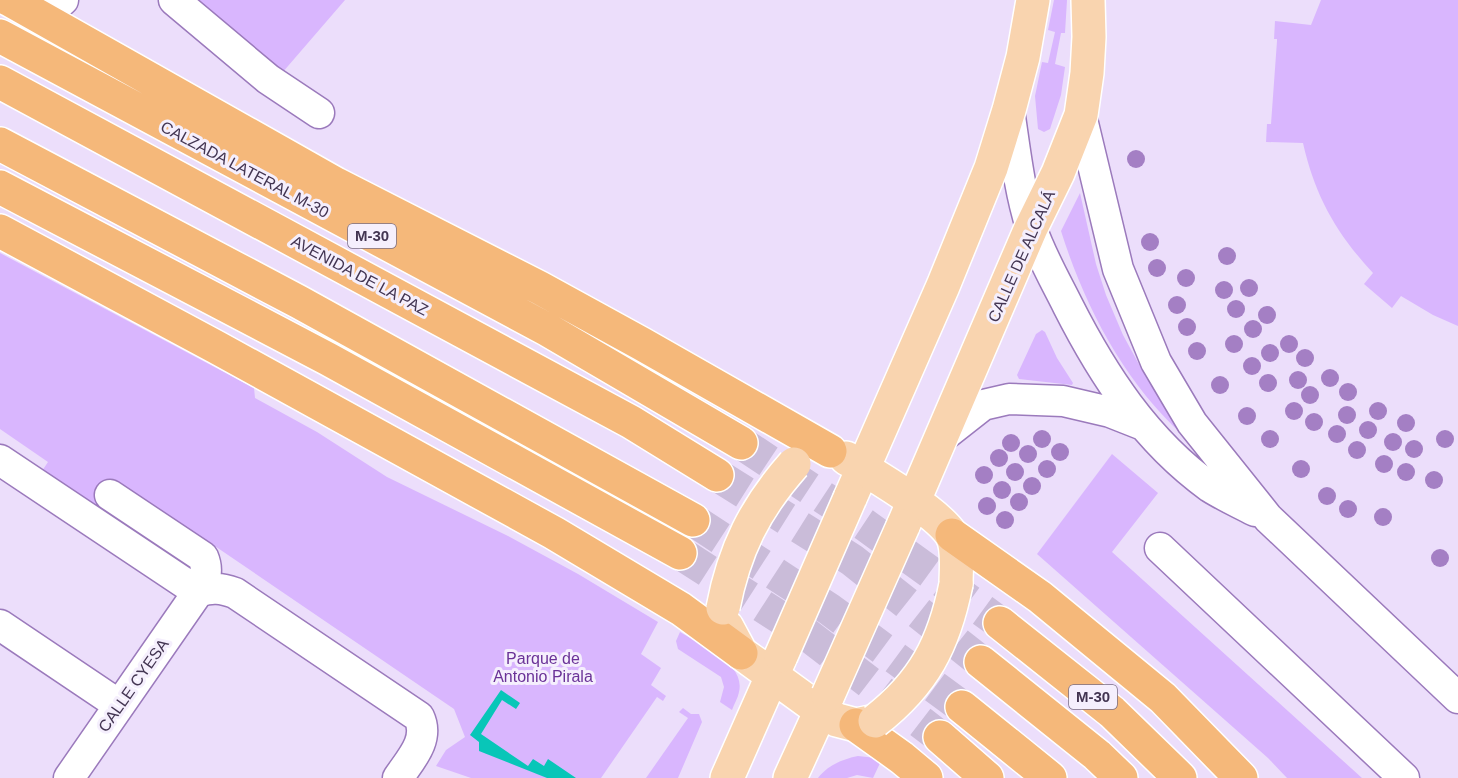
<svg xmlns="http://www.w3.org/2000/svg" width="1458" height="778" viewBox="0 0 1458 778" font-family="Arial,sans-serif">
<rect width="100%" height="100%" fill="#ecdefb"/>
<path fill="#d9b6fe" d="M192,0H345L282,73Z
M1054,0H1067L1065,33H1061L1055,64L1065,67L1061,95L1050,129L1044,132L1038,129L1035,96L1042,62L1048,63L1055,32L1048,30Z
M1321,0H1458V326L1433,315L1401,296L1392,308L1364,284L1373,273C1336,233 1315,196 1303,143L1266,142L1267,124H1271L1277,41V39H1274L1275,21L1311,25Z
M1080,193L1096,264L1106,295L1123,335L1147,379L1178,424L1184,436C1124,382 1085,307 1061,231Z
M0,253L254,388L255,398L317,432L387,477L508,536L578,574L658,622L641,654L661,668L651,685L666,696L663,701L657,697L601,778H471L436,766L446,750L465,737L454,709L203,538L179,573L0,452V443L42,471L48,462L0,429Z
M1042,330L1045,332L1057,358L1073,383L1072,385L1019,379L1017,375L1036,334Z
M1112,454L1158,493L1112,552L1362,778H1287L1268,758L1037,554Z
M680,632C700,644 746,663 739,692C738,698 734,704 732,710L720,702L724,687L721,677L678,649L676,641Z
M683,708L691,714H699L702,722L678,778H646L688,718L679,712Z
M858,756L876,758L881,761L873,778L857,775L847,778H818C828,765 843,759 858,756Z"/>
<path fill="#08c6b8" d="M501,690L520,703L516,709L502,700L481,734L528,766L533,759L544,766L548,759L576,778H547L479,751V742L470,735Z"/>
<g fill="none" stroke-linecap="round" stroke-linejoin="round">
<path stroke="#cabcd9" stroke-width="33" stroke-dasharray="33 16" stroke-linecap="butt" d="M741,443L865,525L1000,623
M717,475L852,560L981,662
M693,520L829,609L962,707
M680,553L809,636L940,737"/>
<g stroke="#9b7abc" stroke-width="33">
<path id="minor" d="M174,0L268,79L319,113
M37,15L54,8L63,0
M1009,110C1015,149 1019,189 1031,227C1040,254 1055,280 1068,306C1103,375 1146,441 1210,487C1224,496 1240,503 1255,511
M1081,115L1118,269L1156,362L1192,423L1268,518L1458,698
M941,438L983,405L1009,399L1063,401L1110,412L1143,425
M0,460L198,592
M1160,548L1404,778
M198,592C212,587 221,588 235,593L419,717C430,740 410,760 398,778
M0,625L119,705
M69,778L198,592C205,580 209,571 203,557L110,495"/>
</g>
<g stroke="#fff" stroke-width="36">
<path id="major" d="M846,458C871,473 936,511 951,534C959,546 956,571 956,584
M850,498L943,286L991,168L1009,110L1023,57L1033,0
M903,526L1031,228L1058,173L1081,115L1087,73L1089,37L1088,0
M727,627L741,653L821,711L837,720L856,725L875,721
M727,778L780,658
M790,778L828,695"/>
</g>
<g stroke="#fff" stroke-width="36">
<path id="highway" d="M10,0L336,184L540,288L642,344L830,451
M0,36L548,330L741,443
M0,82L631,422L717,475
M0,144L299,302L693,520
M0,187L328,359L680,553
M0,231L216,347L554,533L681,609L741,653
M952,535L1040,597L1163,698L1241,778
M1000,623L1112,712L1180,778
M981,662L1097,755L1121,778
M962,707L1050,778
M856,725L902,758L926,778
M940,737L987,778"/>
</g>
<use href="#minor" stroke="#fff" stroke-width="30"/>
<use href="#major" stroke="#f9d4af" stroke-width="33"/>
<use href="#highway" stroke="#f5b87a" stroke-width="33"/>
<g stroke="#fff" stroke-width="36" stroke-linecap="butt">
<path id="major-bridge" d="M723,608C734,550 755,508 794,464
M781,656L850,498
M828,695L903,526
M875,721C924,683 944,644 956,584"/>
</g>
<use href="#major-bridge" stroke="#f9d4af" stroke-width="33"/>
</g>
<g fill="#a47fc4">
<circle cx="1136" cy="159" r="9"/>
<circle cx="1150" cy="242" r="9"/>
<circle cx="1227" cy="256" r="9"/>
<circle cx="1157" cy="268" r="9"/>
<circle cx="1186" cy="278" r="9"/>
<circle cx="1249" cy="288" r="9"/>
<circle cx="1224" cy="290" r="9"/>
<circle cx="1177" cy="305" r="9"/>
<circle cx="1236" cy="309" r="9"/>
<circle cx="1267" cy="315" r="9"/>
<circle cx="1187" cy="327" r="9"/>
<circle cx="1253" cy="329" r="9"/>
<circle cx="1234" cy="344" r="9"/>
<circle cx="1289" cy="344" r="9"/>
<circle cx="1197" cy="351" r="9"/>
<circle cx="1270" cy="353" r="9"/>
<circle cx="1305" cy="358" r="9"/>
<circle cx="1252" cy="366" r="9"/>
<circle cx="1330" cy="378" r="9"/>
<circle cx="1298" cy="380" r="9"/>
<circle cx="1268" cy="383" r="9"/>
<circle cx="1220" cy="385" r="9"/>
<circle cx="1348" cy="392" r="9"/>
<circle cx="1310" cy="395" r="9"/>
<circle cx="1294" cy="411" r="9"/>
<circle cx="1378" cy="411" r="9"/>
<circle cx="1347" cy="415" r="9"/>
<circle cx="1247" cy="416" r="9"/>
<circle cx="1314" cy="422" r="9"/>
<circle cx="1406" cy="423" r="9"/>
<circle cx="1368" cy="430" r="9"/>
<circle cx="1337" cy="434" r="9"/>
<circle cx="1042" cy="439" r="9"/>
<circle cx="1270" cy="439" r="9"/>
<circle cx="1445" cy="439" r="9"/>
<circle cx="1393" cy="442" r="9"/>
<circle cx="1011" cy="443" r="9"/>
<circle cx="1414" cy="449" r="9"/>
<circle cx="1357" cy="450" r="9"/>
<circle cx="1060" cy="452" r="9"/>
<circle cx="1028" cy="454" r="9"/>
<circle cx="999" cy="458" r="9"/>
<circle cx="1384" cy="464" r="9"/>
<circle cx="1047" cy="469" r="9"/>
<circle cx="1301" cy="469" r="9"/>
<circle cx="1015" cy="472" r="9"/>
<circle cx="1406" cy="472" r="9"/>
<circle cx="984" cy="475" r="9"/>
<circle cx="1434" cy="480" r="9"/>
<circle cx="1032" cy="486" r="9"/>
<circle cx="1002" cy="490" r="9"/>
<circle cx="1327" cy="496" r="9"/>
<circle cx="1019" cy="502" r="9"/>
<circle cx="987" cy="506" r="9"/>
<circle cx="1348" cy="509" r="9"/>
<circle cx="1383" cy="517" r="9"/>
<circle cx="1005" cy="520" r="9"/>
<circle cx="1440" cy="558" r="9"/>
</g>
<g text-anchor="middle" stroke-width="6" stroke-linejoin="round" paint-order="stroke">
<g fill="#f5effd" stroke="#786d85" stroke-width="1.5">
<rect x="348" y="224" width="48" height="24" rx="4.5"/>
<rect x="1069" y="685" width="48" height="24" rx="4.5"/>
</g>
<g font-size="15" font-weight="bold" fill="#433552">
<text x="372" y="241">M-30</text>
<text x="1093" y="702">M-30</text>
</g>
<g font-size="16" fill="#433552" stroke="#f5effd">
<text transform="translate(245 169) rotate(28)" y="6">CALZADA LATERAL M-30</text>
<text transform="translate(1021 256) rotate(-66)" y="6">CALLE DE ALCALÁ</text>
<text transform="translate(360 275) rotate(28)" y="6">AVENIDA DE LA PAZ</text>
<text transform="translate(133 685) rotate(-55)" y="6">CALLE CYESA</text>
</g>
<g font-size="16" fill="#6a3297" stroke="#f5effd">
<text x="543" y="664">Parque de<tspan x="543" dy="18">Antonio Pirala</tspan></text>
</g>
</g>
</svg>
